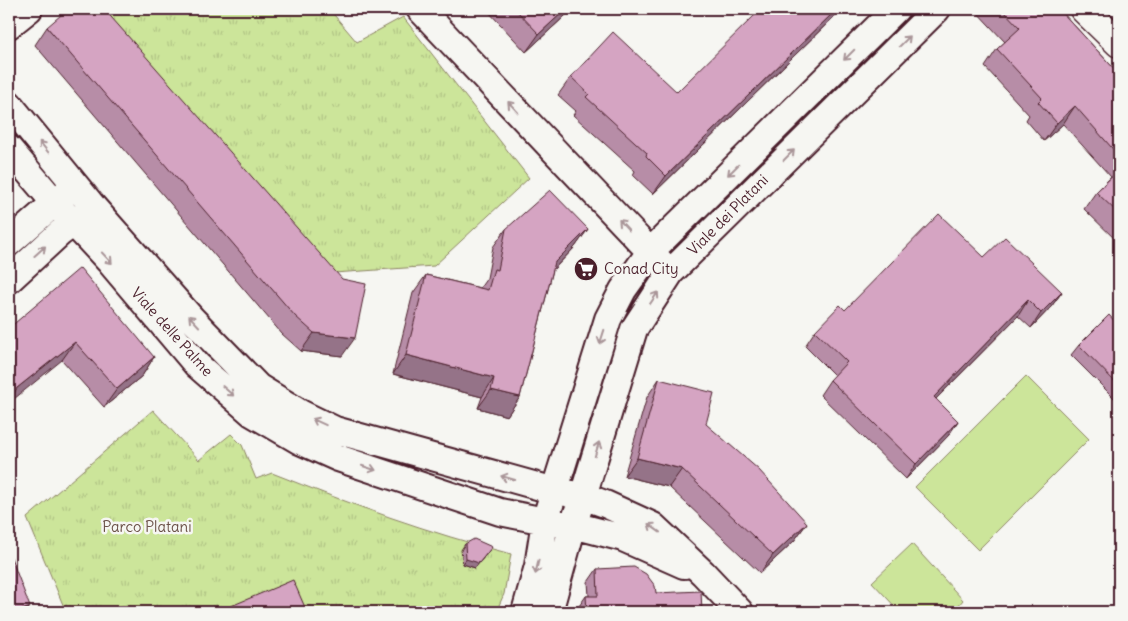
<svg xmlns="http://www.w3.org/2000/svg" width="1128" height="621" viewBox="0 0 1128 621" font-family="Delius,sans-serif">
<defs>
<pattern id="grass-tufts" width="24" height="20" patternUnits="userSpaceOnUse" patternTransform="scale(1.25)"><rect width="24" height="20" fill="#cce59a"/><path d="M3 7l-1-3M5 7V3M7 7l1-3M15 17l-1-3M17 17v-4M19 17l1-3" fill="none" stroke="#b1c485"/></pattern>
</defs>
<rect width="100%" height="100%" fill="#f6f6f2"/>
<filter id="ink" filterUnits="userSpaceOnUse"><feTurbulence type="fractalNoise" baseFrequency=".02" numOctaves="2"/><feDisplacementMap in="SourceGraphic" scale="10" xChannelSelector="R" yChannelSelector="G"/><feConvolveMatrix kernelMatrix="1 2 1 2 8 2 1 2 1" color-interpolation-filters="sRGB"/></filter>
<g filter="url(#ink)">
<path fill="url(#grass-tufts)" stroke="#8b8262" d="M100,9H329L357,42L403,17L529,178L434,266L334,273Z
M153,410L199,460L231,434L242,445L256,479L272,473C350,504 429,533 511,554L504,594L496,612H66L27,518Z"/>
<path fill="#cce59a" stroke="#8b8262" d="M1026,376L1089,439L978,550L915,487Z
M912,544L963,600L953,612H900L872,582Z"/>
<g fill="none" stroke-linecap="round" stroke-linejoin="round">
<g stroke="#4a1f2b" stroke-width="30">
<path id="minor" d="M420,9L661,263
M9,25L29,9
M9,104L94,208L192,319L258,387L302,414L335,430L555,491L583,496L605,504L653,526L703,573L740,612
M9,149L55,203L110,262L197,365L252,413L300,441L338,458L500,512L545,521L573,525L623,538L684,565
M9,243L67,192
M9,280L60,233L87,213
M525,612L538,566L545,521L608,319L623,290L650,252L896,9
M549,612L573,525L583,496L634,329L671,272L937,9"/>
</g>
<g stroke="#4a1f2b" stroke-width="31">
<path id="tertiary" d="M1084,9L1119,43"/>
</g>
<use href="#minor" stroke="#f6f6f2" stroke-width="26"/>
<use href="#tertiary" stroke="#f6f6f2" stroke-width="28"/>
</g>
<path fill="#b78da7" stroke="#4a1f2b" d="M486,9H571L565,16L526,52Z
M842,9L653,194L633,175L635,171L573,115L576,111L558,95L571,77L677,92Z
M974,9H1059L1119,74V243L1084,209L1096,192L1111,177L1063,124L1044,141L1026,120L1029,115L985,67L997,49L1005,42Z
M47,27L342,356L301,351L282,334L35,45Z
M506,229H588L575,247L553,270L520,397L507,416L478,408L482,397L393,374L413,293L426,275L480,288L487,278L493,247Z
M984,257L1062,292L1051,307L1031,328L1018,316L936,399L958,421L948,436L906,479L820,395L830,380L835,376L805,346L815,331L845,310Z
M1119,326V395L1115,399L1071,355L1079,345Z
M9,328L154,357L142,376L104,407L62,360Z
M659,379L807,523L794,541L760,573L669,487L624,476L647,397Z
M465,544L488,552L475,568L463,564L461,550Z
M597,569L656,593L702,612H577V609L586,596H589L588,582Z"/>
<path fill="#957388" stroke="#4a1f2b" d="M566,9H571L565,16L526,52L539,34Z
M837,9H842L653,194L666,176Z
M1075,106L1063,124L1044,141L1057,123Z
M588,229L575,247L542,281L555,262Z
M1062,292L1051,307L1031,328L1041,313Z
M1028,300L1018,316L923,412L934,397Z
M314,333L355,338L342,356L301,351Z
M75,342L62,360L9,403V400L17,388Z
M406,355L494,378L482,397L393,374Z
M154,357L142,376L104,407L117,389Z
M491,390L520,397L507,416L478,408Z
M958,421L948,436L906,479L916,464Z
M637,458L682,469L669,487L624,476Z
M807,523L794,541L760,573L773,555Z
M492,547L475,568L463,564L466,559Z
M30,607L26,612H17Z"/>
<path fill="#d5a4c2" stroke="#4a1f2b" d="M68,9H104L342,279L366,284L355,338L314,333L295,316L47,27Z
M515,9H566L539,34Z
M761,9H837L666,176L646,156L647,153L586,97L589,94L571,77L613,32L677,92Z
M1002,9H1059L1119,74V156L1075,106L1057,123L1038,102L1042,98L997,49L1020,28Z
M1119,170V214L1096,192Z
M550,190L588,229L555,262L520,397L491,390L494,378L406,355L426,275L488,290L494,269L498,270L506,229Z
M939,214L984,257L1005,237L1062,292L1041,313L1028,300L934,397L958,421L916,464L830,380L847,362L815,331L840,305L845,310Z
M80,268L154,357L117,389L75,342L17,388L9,401V328Z
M1109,315L1119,326V386L1079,345Z
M659,379L714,393L706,424L759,470L807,523L773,555L682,469L637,458Z
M474,539L492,547L479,563L466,559L465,544Z
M10,555L30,607L17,612H9V556Z
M634,567L646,574L655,586L656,593L701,591L702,612H587L586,596H598L597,569Z
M293,580L307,612H217Z"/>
<defs><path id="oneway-shaft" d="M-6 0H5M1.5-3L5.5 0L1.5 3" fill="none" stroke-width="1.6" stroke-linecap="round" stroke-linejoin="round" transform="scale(1.25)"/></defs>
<g stroke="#a99598">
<use href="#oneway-shaft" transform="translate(905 41) rotate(-45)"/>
<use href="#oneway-shaft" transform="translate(849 55) rotate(135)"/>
<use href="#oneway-shaft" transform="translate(513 107) rotate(-133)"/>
<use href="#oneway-shaft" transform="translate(44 147) rotate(-129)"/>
<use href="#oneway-shaft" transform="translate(789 155) rotate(-45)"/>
<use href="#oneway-shaft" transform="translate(733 170) rotate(135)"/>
<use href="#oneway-shaft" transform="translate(624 225) rotate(-133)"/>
<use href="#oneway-shaft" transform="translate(40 251) rotate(-42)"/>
<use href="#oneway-shaft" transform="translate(107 258) rotate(47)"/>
<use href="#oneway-shaft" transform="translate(654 298) rotate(-56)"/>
<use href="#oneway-shaft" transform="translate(194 321) rotate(-133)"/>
<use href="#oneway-shaft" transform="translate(602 337) rotate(108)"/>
<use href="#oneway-shaft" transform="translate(228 391) rotate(41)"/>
<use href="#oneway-shaft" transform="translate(319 422) rotate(-155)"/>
<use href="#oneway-shaft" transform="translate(597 449) rotate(-73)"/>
<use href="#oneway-shaft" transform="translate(369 468) rotate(18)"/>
<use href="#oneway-shaft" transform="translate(508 478) rotate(-164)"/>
<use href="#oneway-shaft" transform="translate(654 528) rotate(-144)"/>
<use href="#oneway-shaft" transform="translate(537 567) rotate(103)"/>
</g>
</g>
<defs>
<g id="supermarket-disc" transform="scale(1.25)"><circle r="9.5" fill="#4a1f2b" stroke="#f6f6f2"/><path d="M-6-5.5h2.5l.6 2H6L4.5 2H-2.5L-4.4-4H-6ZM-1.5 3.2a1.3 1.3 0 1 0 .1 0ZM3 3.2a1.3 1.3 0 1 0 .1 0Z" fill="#fff"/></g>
</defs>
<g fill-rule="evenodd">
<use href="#supermarket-disc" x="586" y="269"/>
</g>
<g text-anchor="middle" stroke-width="5" stroke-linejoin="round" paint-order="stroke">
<g font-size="15" fill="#4a1f2b" stroke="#f6f6f2">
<text transform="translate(728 215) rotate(-45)" y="5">Viale dei Platani</text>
<text transform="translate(172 332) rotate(48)" y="5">Viale delle Palme</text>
</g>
<g font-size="15" fill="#4a1f2b" stroke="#f6f6f2" text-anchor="start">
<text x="604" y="274">Conad City</text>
</g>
<g font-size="15" fill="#6a5047" stroke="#f6f6f2">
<text x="147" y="532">Parco Platani</text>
</g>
</g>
<rect width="1128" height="621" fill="none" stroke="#f6f6f2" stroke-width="30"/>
<rect x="15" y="15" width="1098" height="591" fill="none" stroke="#4a1f2b" stroke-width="2" filter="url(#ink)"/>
</svg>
